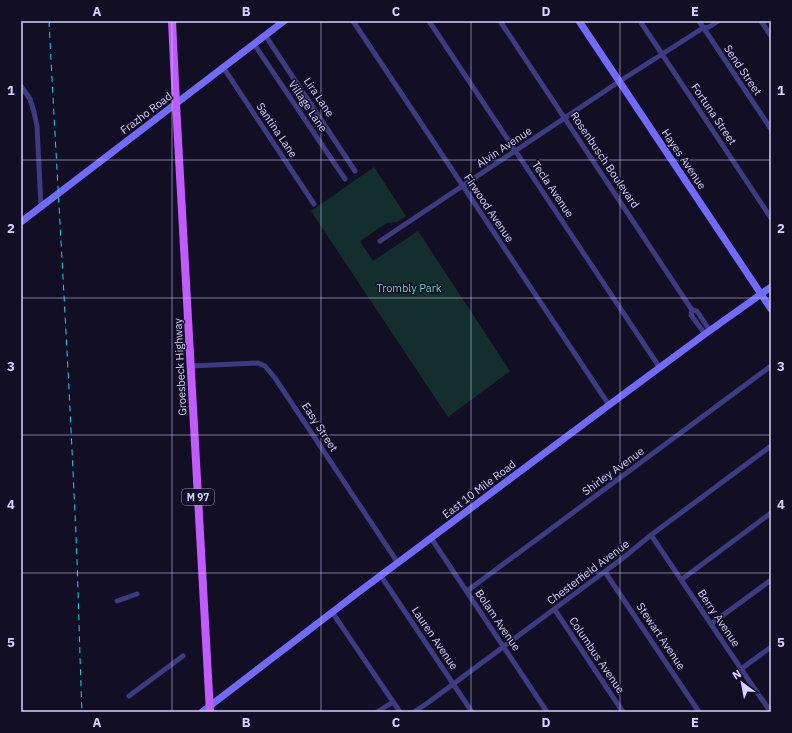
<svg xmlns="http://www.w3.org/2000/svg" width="792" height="733" viewBox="0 0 792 733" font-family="'IBM Plex Sans',sans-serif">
<rect width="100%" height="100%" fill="#120f24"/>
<path fill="#122e2d" d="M374,167L406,216L397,222L387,223L360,241L373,261L418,231L510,371L448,417L311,211Z"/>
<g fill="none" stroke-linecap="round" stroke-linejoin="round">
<path stroke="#3e3b82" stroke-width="5" d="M353,21L609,405
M429,21L660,368
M500,21L692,310
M640,21L771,218
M699,21L771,129
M761,21L771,36
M265,35L355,171
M254,44L345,179
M223,67L314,204
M21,86L30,99L34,112L37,126L41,206
M380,241L620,81L703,28L709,27L718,21
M705,334L691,315L692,310L697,311L710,331
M191,366L258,363L265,366L275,378L398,563
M651,535L756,691L771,712
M431,538L547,712
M605,572L699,712
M381,576L472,712
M681,580L771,513
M467,591L771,366
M117,601L137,594
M555,610L623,712
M332,612L400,712
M711,624L771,580
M741,669L771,647
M129,696L183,656
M377,712L393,702
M414,712L429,702L623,558L651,535L771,446"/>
<path stroke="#706bfc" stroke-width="7" d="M579,21L771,309
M21,222L284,21
M202,712L356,594L609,405L705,334L771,287"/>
<path stroke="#c25bfc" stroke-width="8" d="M172,21L176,104L210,712"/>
<path stroke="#04ddf8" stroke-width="1" stroke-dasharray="6 5" stroke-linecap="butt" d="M49,21C57,178 67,336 74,493C78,566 79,639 82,712"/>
</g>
<path fill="none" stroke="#d8d2fe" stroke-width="1" stroke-opacity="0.55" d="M172,21V712M321,21V712M471,21V712M620,21V712M21,160H771M21,298H771M21,435H771M21,573H771"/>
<g text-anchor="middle" stroke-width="3" stroke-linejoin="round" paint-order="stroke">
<rect fill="#120f24" stroke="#9d98bd" stroke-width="1" x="182" y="489" width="32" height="16" rx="3"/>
<g font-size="10" font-weight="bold" fill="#d8d2fe">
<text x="198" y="501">M 97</text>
</g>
<g font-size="11" fill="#d8d2fe" stroke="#120f24">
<text transform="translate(743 70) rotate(56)" y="4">Send Street</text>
<text transform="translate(319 97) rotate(56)" y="4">Lira Lane</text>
<text transform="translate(308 106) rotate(56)" y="4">Village Lane</text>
<text transform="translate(146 113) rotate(-37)" y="4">Frazho Road</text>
<text transform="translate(714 114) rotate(56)" y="4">Fortuna Street</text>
<text transform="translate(277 130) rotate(56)" y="4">Santina Lane</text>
<text transform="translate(504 147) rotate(-34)" y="4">Alvin Avenue</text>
<text transform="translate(684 159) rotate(56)" y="4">Hayes Avenue</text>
<text transform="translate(605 160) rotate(56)" y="4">Rosenbusch Boulevard</text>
<text transform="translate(553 189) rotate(56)" y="4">Tecla Avenue</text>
<text transform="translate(489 208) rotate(56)" y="4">Firwood Avenue</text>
<text transform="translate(180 367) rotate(-93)" y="4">Groesbeck Highway</text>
<text transform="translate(320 427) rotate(57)" y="4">Easy Street</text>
<text transform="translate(613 471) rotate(-36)" y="4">Shirley Avenue</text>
<text transform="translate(479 489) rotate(-37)" y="4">East 10 Mile Road</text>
<text transform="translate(588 572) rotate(-37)" y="4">Chesterfield Avenue</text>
<text transform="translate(719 618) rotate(56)" y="4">Berry Avenue</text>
<text transform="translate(498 620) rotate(56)" y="4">Bolam Avenue</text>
<text transform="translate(661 636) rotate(56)" y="4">Stewart Avenue</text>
<text transform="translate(435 638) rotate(56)" y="4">Lauren Avenue</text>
<text transform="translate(597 655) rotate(56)" y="4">Columbus Avenue</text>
</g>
<g font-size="11" fill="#5fddbf" stroke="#120f24">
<text x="409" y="292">Trombly Park</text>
</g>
</g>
<rect width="792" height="733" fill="none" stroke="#120f24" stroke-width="44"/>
<g transform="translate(742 683) rotate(328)" stroke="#120f24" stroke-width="3" paint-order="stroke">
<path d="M0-3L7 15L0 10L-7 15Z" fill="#d8d2fe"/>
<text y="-6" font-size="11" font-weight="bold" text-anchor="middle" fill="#d8d2fe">N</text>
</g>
<rect x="22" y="22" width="748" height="689" fill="none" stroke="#d8d2fe" stroke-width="1.5"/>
<g font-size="13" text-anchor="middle" font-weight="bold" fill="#d8d2fe">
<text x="97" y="16">A</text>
<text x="246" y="16">B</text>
<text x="396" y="16">C</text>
<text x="546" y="16">D</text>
<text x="695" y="16">E</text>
<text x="11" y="95">1</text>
<text x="781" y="95">1</text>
<text x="11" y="233">2</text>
<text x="781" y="233">2</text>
<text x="11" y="371">3</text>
<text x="781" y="371">3</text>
<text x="11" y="509">4</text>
<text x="781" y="509">4</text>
<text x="11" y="647">5</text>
<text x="781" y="647">5</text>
<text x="97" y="727">A</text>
<text x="246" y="727">B</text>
<text x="396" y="727">C</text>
<text x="546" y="727">D</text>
<text x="695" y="727">E</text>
</g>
</svg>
